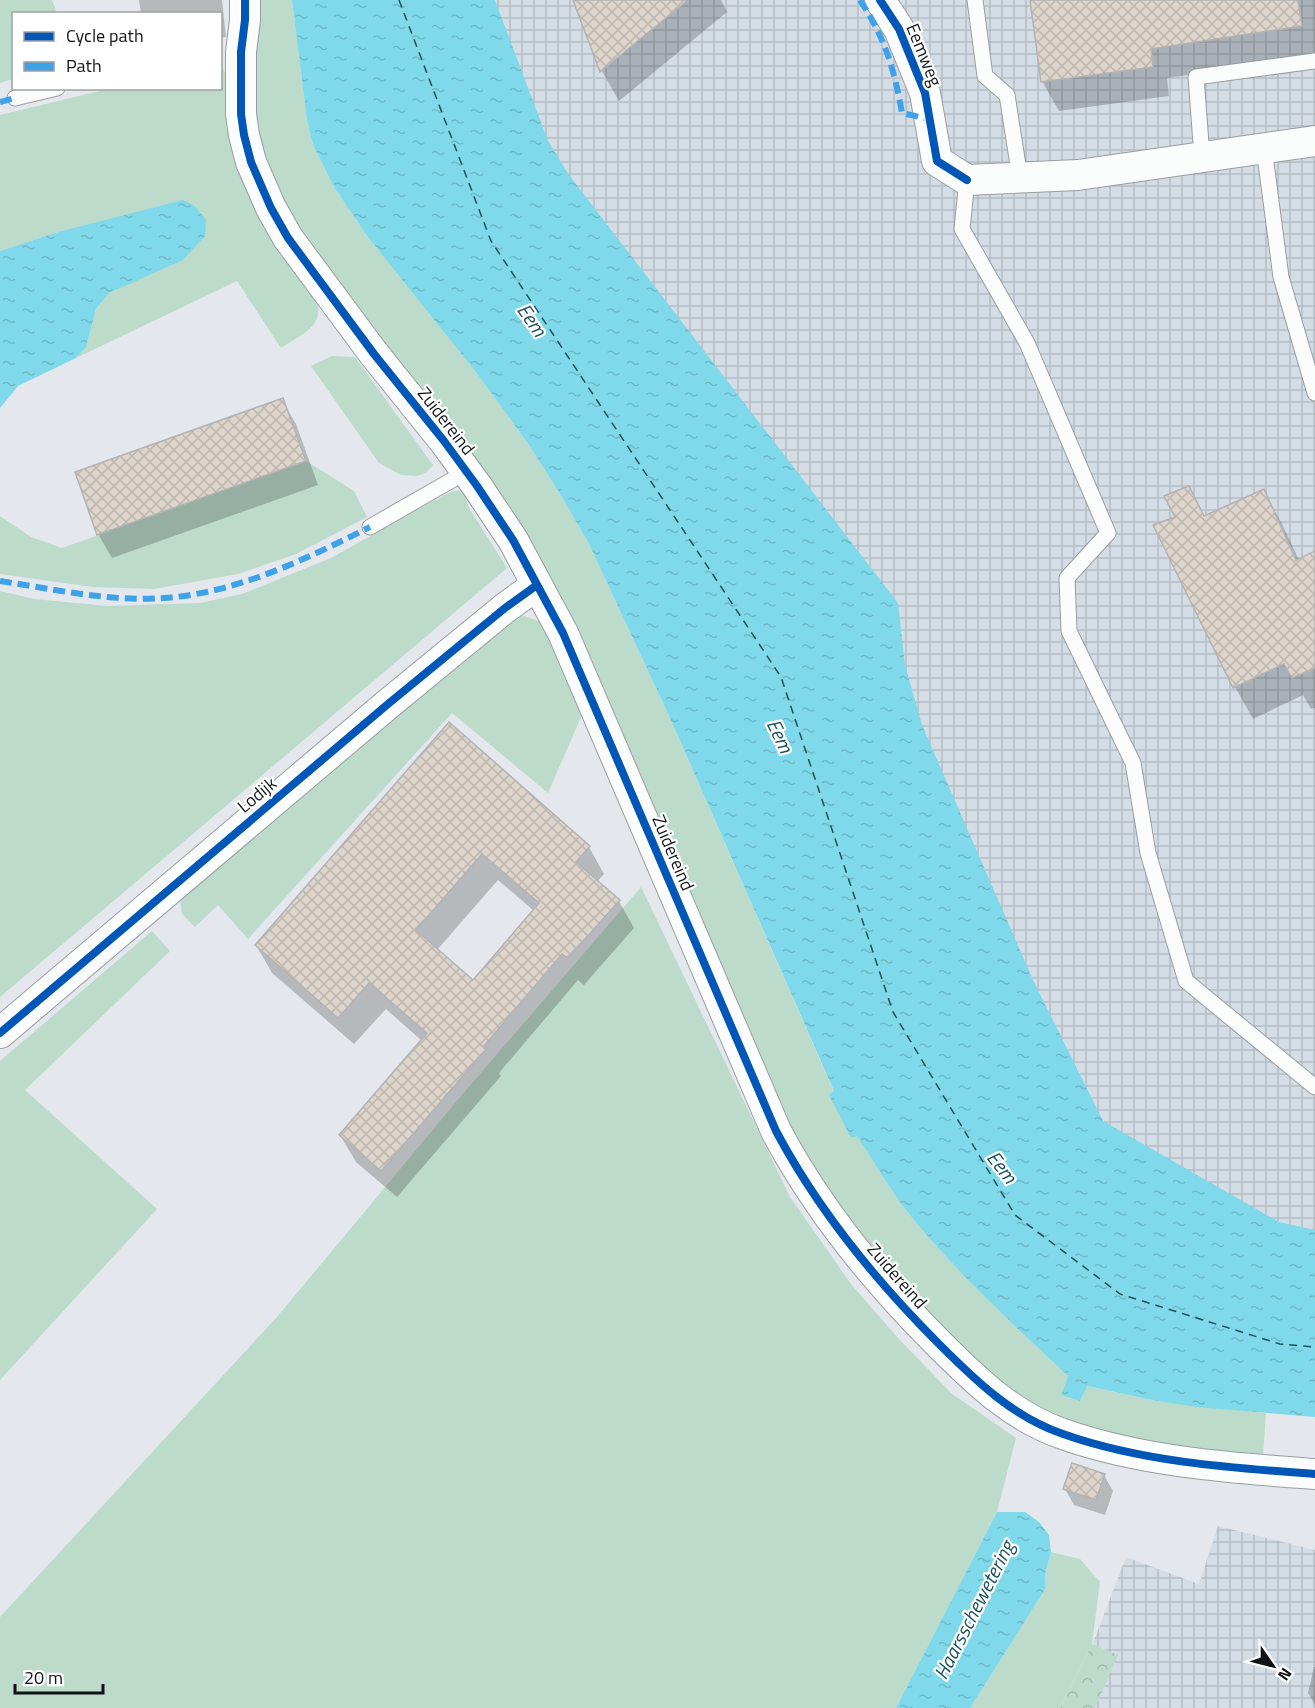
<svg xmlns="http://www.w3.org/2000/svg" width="1315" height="1708" viewBox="0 0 1315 1708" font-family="'Titillium Web',sans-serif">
<defs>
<pattern id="industrial-grid" width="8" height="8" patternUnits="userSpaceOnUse" patternTransform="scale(1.5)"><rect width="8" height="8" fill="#d4dde6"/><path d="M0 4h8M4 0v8" fill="none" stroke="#b5bdc4"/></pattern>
<pattern id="forest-crowns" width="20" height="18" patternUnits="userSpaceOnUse" patternTransform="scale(1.5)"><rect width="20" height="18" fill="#bcdbcb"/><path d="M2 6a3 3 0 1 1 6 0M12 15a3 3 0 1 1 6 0" fill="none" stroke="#a1bbad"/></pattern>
<pattern id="water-ripples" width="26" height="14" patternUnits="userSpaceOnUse" patternTransform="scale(1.5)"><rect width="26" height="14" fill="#7fd9ea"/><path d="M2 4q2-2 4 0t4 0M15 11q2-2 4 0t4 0" fill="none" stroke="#6db9c8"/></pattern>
<pattern id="building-cross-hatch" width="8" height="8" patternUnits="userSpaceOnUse" patternTransform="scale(1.5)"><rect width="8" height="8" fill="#ddd5cc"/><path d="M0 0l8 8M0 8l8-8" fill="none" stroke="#bdb6ae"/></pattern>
</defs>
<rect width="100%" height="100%" fill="#e4e8ec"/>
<path fill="url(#industrial-grid)" d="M464,0H1315V1259L1082,1120L504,113Z
M1218,1526L1315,1550V1708H1068L1126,1557L1199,1584Z"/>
<path fill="#bcdbcb" d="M0,0H52L57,13L14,14L13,79L0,83Z
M254,0H292L307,120L313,145L334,187L367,236L475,371L527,442L562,497L589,544L670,718L834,1092L830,1095L851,1138L857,1135C872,1158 886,1183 902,1205C951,1268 1011,1321 1068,1376L1061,1395L1080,1401L1086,1386L1152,1400L1266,1413L1263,1456L1185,1449L1113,1436L1046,1414L1009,1394L898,1285L795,1145L577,640L342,296L275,190L255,129Z
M221,66L226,74L316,297C326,327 302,334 281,348L237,281L76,358L86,347L96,309L109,293L120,288L58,232L0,251V115L108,89L220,88Z
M332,356L355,357L433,465L427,472L417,476L401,475L379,463L311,366Z
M306,461L354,491L367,517L296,554L238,574L154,589L93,587L0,574V516L31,537L62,548Z
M463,490L469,508L507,568L0,997V591L34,599L107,606L200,603L242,594L331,558L424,506L453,491Z
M521,615L539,621L552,638L582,706L581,717L548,793L452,713L248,939L218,905L195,927L182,914L180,899L508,618Z
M641,887L790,1197L851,1284L898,1338L951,1393L1016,1438L997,1512L896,1708H0V1617L276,1318L461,1096Z
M152,931L170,951L25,1090L157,1209L0,1380V1061Z
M1051,1552L1080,1559L1100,1582L1092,1644L1060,1708H970L1046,1588L1045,1574Z"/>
<path fill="url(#forest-crowns)" d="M1092,1644L1118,1655L1095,1708H1060Z"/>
<path fill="url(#water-ripples)" d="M292,0H495L548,141L569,175L898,603L905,665L922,725L1033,980L1103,1121L1279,1222L1315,1230V1417L1197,1407L1152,1400L1087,1386L1080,1401L1061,1395L1068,1376C1010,1321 951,1268 902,1205C886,1183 872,1158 857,1136L851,1138L829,1095L834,1091L670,718L589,544L562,497L527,442L475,371L367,236L334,187L313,145L307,120Z
M183,200L196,207L206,220L205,236L183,260L109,293L96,309L86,347L76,358L18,386L0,408V251L58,232Z
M997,1512H1025L1039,1522L1049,1535L1051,1552L1045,1574L1046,1588L970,1708H896Z"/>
<path fill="#0003" fill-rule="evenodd" d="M139,0H222L226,37L220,38V14H141Z
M574,0H721L727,12L619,101L602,71Z
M1031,0H1315V56L1167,78L1169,96L1059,111L1042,81Z
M282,400L296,424L318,485L112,558L98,534Z
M1188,488L1205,517L1263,491L1281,522L1299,560L1315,552V708L1311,709L1303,695L1253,719L1235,687L1177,518Z
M449,724L589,847L604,874L597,882L619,901L634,928L584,985L578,980L499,1073L501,1076L397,1197L356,1162L340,1135L422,1041L386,1009L354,1044L272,973L256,945ZM498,880L534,911L473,982L437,950Z
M1104,1475L1113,1491L1105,1515L1074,1505L1065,1489Z
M1314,1667H1315V1705L1308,1693Z"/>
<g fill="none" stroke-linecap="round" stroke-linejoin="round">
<path stroke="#1b525b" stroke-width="1.5" stroke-dasharray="8 6" stroke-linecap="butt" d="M399,0L491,241L781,677L893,1012L1015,1215L1120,1294L1280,1344L1315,1347"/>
</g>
<path fill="url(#building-cross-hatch)" stroke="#b2b3b4" stroke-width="1.5" fill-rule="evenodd" d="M573,0H688L600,72Z
M1030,0H1298L1302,26L1151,49L1153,67L1041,82Z
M283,398L306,461L97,535L75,472Z
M1189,486L1204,516L1264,489L1296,560L1315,551V668L1292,678L1284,664L1233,688L1153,525L1175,517L1164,496Z
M449,722L590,846L576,862L620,900L568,958L562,954L484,1046L487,1048L381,1171L339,1135L427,1033L369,983L338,1018L255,945ZM482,854L539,903L473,980L416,930Z
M1072,1463L1105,1474L1096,1500L1063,1489Z"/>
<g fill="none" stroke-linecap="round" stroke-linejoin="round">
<g stroke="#9a9da0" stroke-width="17">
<path id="service" d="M975,0L985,76L1007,95L1020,178
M15,98L57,88
M1264,148L1281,277L1315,393
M1202,157L1196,77L1315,61
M967,180L962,229L1027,343L1108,533L1067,578L1069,631L1133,763L1148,853L1186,981L1315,1087
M370,527L452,480L465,470"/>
</g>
<g stroke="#9a9da0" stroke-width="32">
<path id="minor" d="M245,0V20L241,52V114L244,135L251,162L271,208L288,238L374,354L444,441L477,486L513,540L563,633L776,1131C818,1210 876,1281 939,1344C976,1381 1013,1417 1063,1434C1142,1462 1232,1468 1315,1474
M880,0L899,29L925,93L937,161L967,180L1078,175L1315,141
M0,1033L388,704L505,608L537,585"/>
</g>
<use href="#service" stroke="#fbfcfc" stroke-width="15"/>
<use href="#minor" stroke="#fbfcfc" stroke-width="30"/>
<path stroke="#3da2ea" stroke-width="6" stroke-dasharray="12 6" stroke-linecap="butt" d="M860,0C885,38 894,68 902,113L929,119
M0,102L15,98
M0,581C52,589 111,602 164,598C237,593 306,559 370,527"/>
<g stroke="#fff" stroke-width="11">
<path id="cycleway" d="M245,0V20L241,52V114L244,135L251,162L271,208L288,238L374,354L444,441L477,486L513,540L563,633L776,1131C818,1210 876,1281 939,1344C976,1381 1013,1417 1063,1434C1142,1462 1232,1468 1315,1474
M880,0L899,29L925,93L937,161L967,180
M0,1033L388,704L505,608L537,585"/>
</g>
<use href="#cycleway" stroke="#0057b8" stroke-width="8"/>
</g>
<g text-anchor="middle" stroke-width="4.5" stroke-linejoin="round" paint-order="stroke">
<g font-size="18" fill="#101315" stroke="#fff">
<text transform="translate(924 55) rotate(68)" y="6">Eemweg</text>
<text transform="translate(446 421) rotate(52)" y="6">Zuidereind</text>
<text transform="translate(257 795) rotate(-40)" y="6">Lodijk</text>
<text transform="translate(673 853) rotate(67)" y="6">Zuidereind</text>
<text transform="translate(897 1276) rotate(49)" y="6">Zuidereind</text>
</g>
<g font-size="20" font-style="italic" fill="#1b525b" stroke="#fff">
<text transform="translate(532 320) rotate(55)" y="7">Eem</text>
<text transform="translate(780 736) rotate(65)" y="7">Eem</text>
<text transform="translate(1002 1167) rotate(52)" y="7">Eem</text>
<text transform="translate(974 1610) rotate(-63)" y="7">Haarsschewetering</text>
</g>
</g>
<rect x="12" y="12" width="210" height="78" fill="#ffffff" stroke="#9fa1a1" stroke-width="1.5"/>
<rect x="24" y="32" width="30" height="9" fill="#0057b8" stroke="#9fa1a1" stroke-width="1.5"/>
<text x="66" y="42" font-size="18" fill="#101315">Cycle path</text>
<rect x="24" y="62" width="30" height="9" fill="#3da2ea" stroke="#9fa1a1" stroke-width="1.5"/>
<text x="66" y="72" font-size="18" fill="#101315">Path</text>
<g transform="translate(1273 1666) rotate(125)" stroke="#ffffff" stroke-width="4.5" paint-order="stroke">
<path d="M0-4.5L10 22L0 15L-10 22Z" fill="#101315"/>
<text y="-9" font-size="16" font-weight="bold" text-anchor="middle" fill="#101315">N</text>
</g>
<path d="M15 1684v9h88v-9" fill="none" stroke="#101315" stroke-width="3"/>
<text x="24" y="1684" font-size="18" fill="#101315" stroke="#ffffff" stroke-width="4.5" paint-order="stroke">20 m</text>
</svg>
